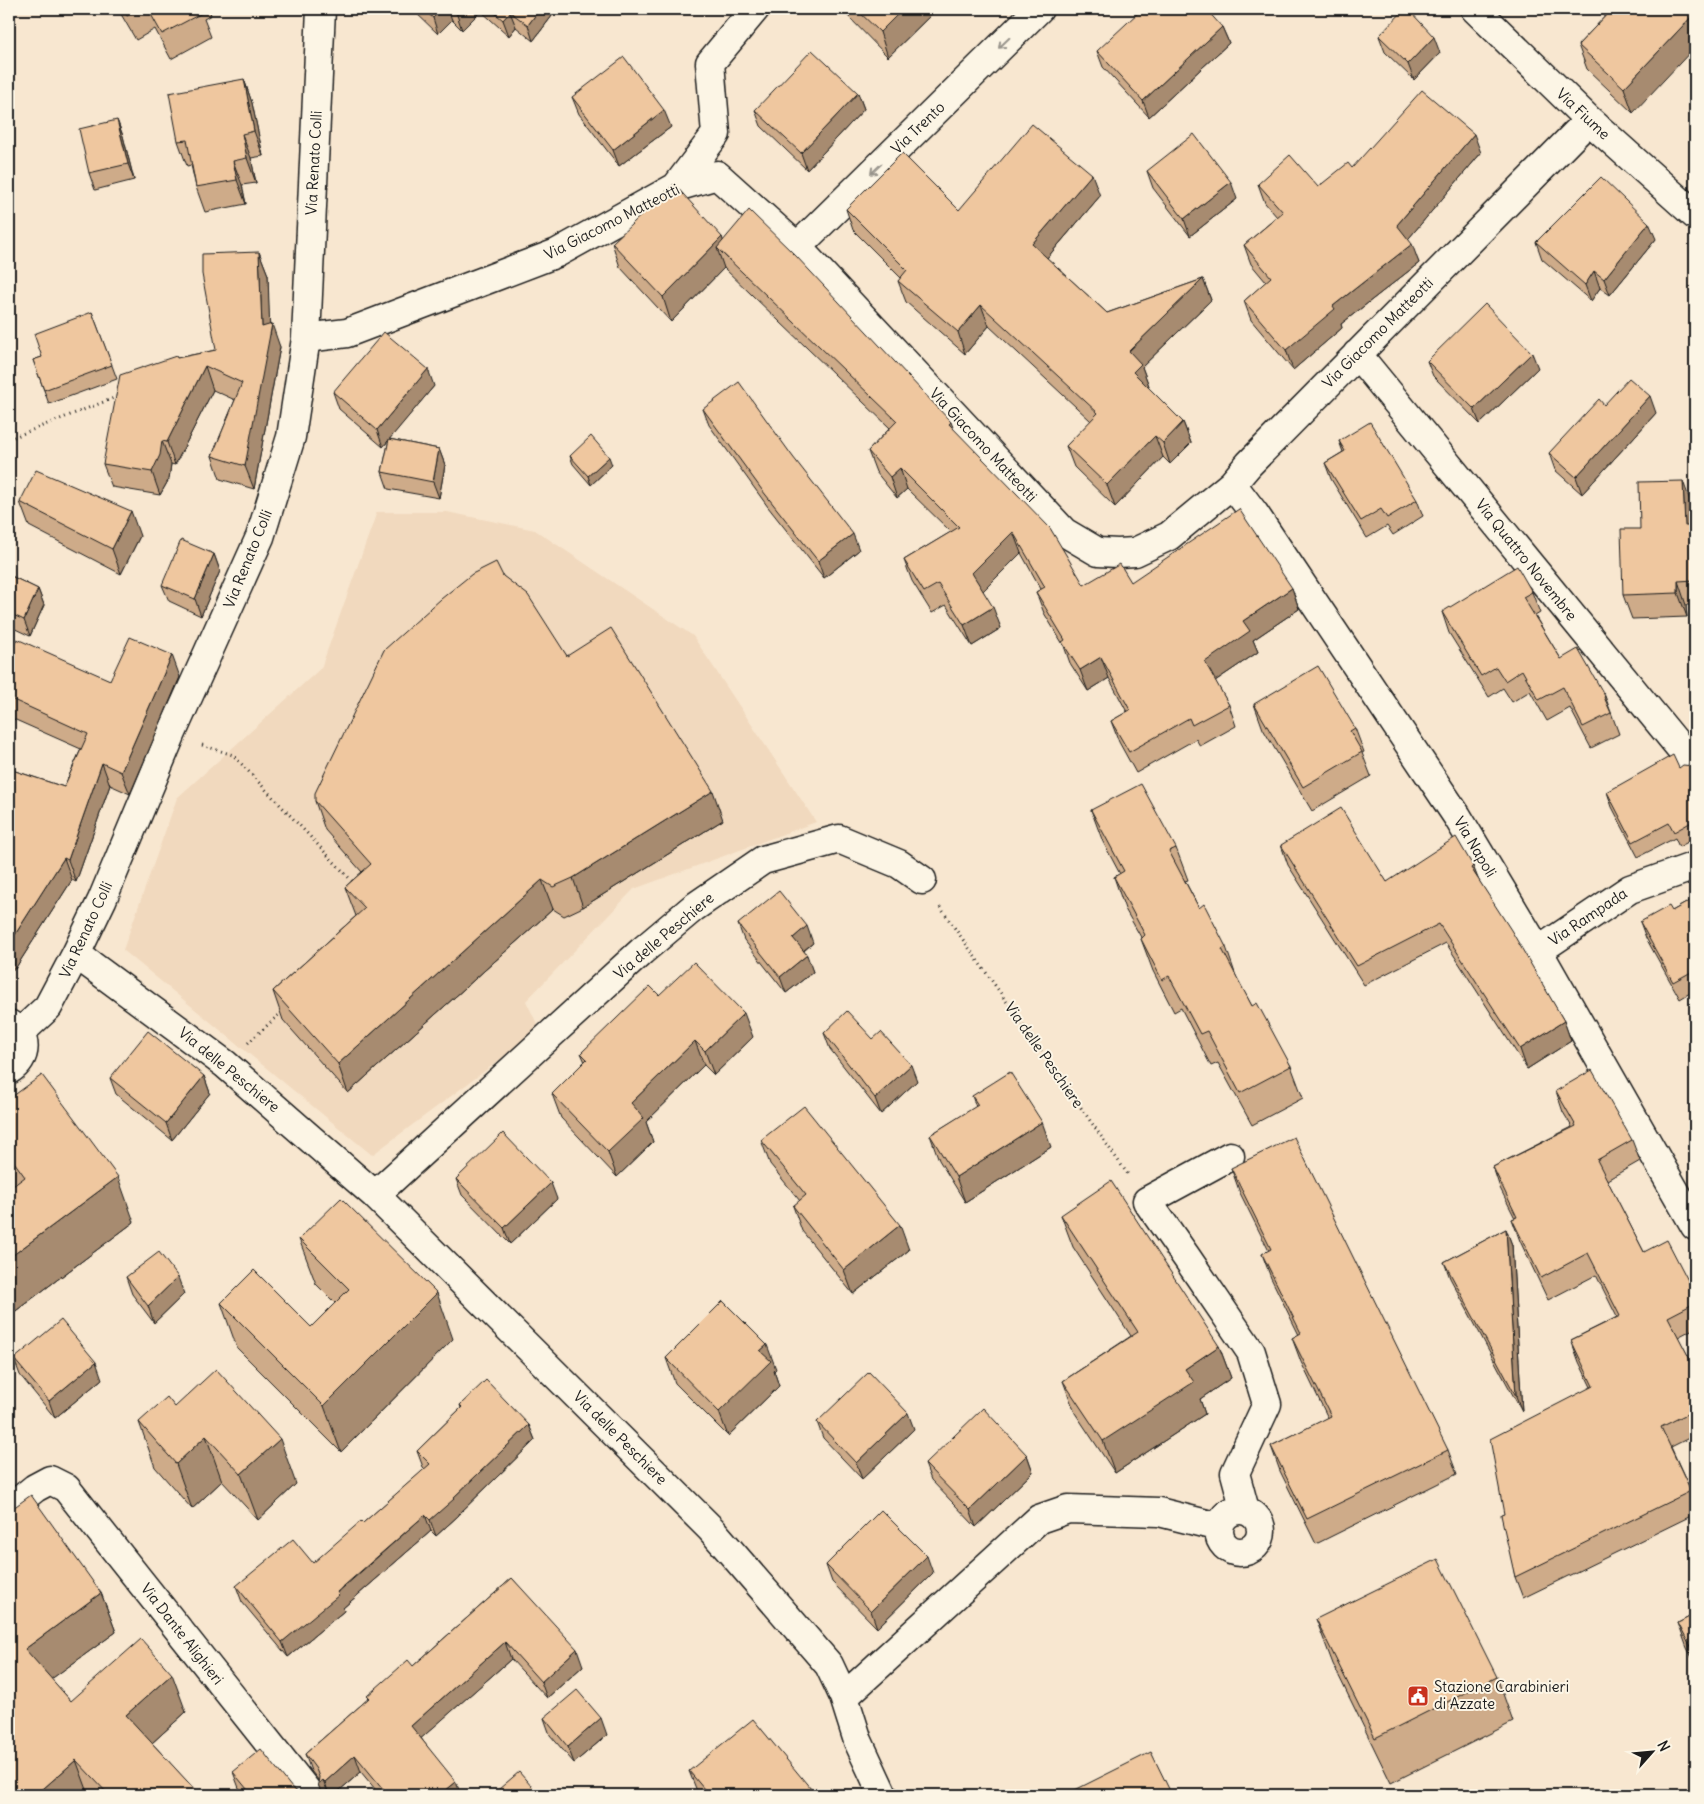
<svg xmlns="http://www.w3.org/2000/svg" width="1704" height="1804" viewBox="0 0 1704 1804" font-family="Delius,sans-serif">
<rect width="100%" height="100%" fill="#f8e7d0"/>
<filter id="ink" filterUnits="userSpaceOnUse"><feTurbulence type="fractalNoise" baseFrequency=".02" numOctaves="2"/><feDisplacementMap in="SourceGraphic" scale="10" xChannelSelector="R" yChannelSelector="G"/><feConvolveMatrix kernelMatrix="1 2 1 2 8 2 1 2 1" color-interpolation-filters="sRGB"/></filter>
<g filter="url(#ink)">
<path fill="#f1d9be" d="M377,512H447L535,530L693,636L816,822L634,889L526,1001L540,1030L372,1155L123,950L177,798L321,668Z"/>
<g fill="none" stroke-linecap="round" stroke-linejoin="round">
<g stroke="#1c1c1c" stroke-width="31">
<path id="minor" d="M1475,9L1589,120L1695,215
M676,187L716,134L710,63L755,9
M797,247L1039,9
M306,338L347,333L557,253L676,187L717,175L797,247L1064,532L1098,552L1118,553L1135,552L1169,536L1232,484L1249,464L1589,120
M1357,354L1695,766
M1232,484L1254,513L1457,816L1538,951L1695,1226
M1538,951L1630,889L1695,866
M76,954L225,1064L375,1195L711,1529L829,1665L844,1697L858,1741L883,1795
M9,1024C29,1035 28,1059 9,1070
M20,1033L48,1007L76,954L102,900L171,735L260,537L291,437L306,338L321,9
M1230,1156L1147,1201L1187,1258L1251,1352L1267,1404L1235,1473L1245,1510
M375,1195L642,951L693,908L763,860L839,839L899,864L922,880
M9,1509L35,1488L50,1480L66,1488L310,1795
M1219 1531a21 21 0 1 1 42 0a21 21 0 1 1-42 0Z
M844,1697L1039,1519L1068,1509L1159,1512L1219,1527"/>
</g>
<path stroke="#1c1c1c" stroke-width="3" stroke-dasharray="1 4" stroke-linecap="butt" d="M9,439L119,396
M202,745L233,755L354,883
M940,907L1129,1176
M248,1043L284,1010"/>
<use href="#minor" stroke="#fcf5e5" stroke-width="28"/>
</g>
<path fill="#ceab89" stroke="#1c1c1c" d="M118,9H209L211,15L204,19L211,37L171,59L155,29L136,40Z
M412,9H550L552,16L533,41L516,27L509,36L481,11L462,30L452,20L438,34Z
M843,9H937L888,57L845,13Z
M954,9H966L960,14Z
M1612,9L1633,113L1587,69L1578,45Z
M1222,27L1229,43L1149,117L1103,67L1097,51Z
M1379,36L1440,53L1414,80L1385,52Z
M244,79L252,103L263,156L251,158L256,183L242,185L246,204L205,212L196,187L191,165L187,166L178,141Z
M858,93L864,109L807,170L761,126L755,110Z
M572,97L671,127L619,166L579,114Z
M117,120L123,136L134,180L95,190L89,173Z
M1481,153L1408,239L1419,263L1341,324L1342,328L1293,370L1251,320L1244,301L1266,282L1251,264L1244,245L1277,217L1265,203L1258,184L1318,187L1352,168Z
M1147,171L1237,199L1190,236L1153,188Z
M1100,196L1047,258L1107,313L1203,279L1211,300L1142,367L1149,386L1148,387L1183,422L1191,443L1170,464L1163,457L1115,507L1074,467L1066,446L1091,421L989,326L965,354L906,302L898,281L901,278L853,230L846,209L959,210Z
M722,237L723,241L954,430L1084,585L1131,582L1292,588L1299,609L1253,640L1258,652L1215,681L1229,705L1236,726L1200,746L1196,739L1136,773L1119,742L1111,721L1127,712L1109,678L1088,691L1070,663L1064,646L1044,613L1036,592L1041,589L1021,553L983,591L1001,628L972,646L946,605L932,613L912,581L904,560L951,532L907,489L897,498L876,472L868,451L890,428L724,268L671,322L620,267L612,243Z
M1656,239L1610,295L1600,288L1591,301L1542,259L1536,242Z
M259,252L268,275L269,325L280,347L254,489L220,479L212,456L235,400L213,390L175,465L171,464L169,479L160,495L112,487L103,464L177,358L216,350Z
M92,312L117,379L49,404L33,360L42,357Z
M1427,361L1538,368L1480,424L1433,376Z
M434,386L389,439L439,449L445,465L439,498L388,489L382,472L389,440L383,447L339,409L333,392Z
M1604,405L1656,413L1582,494L1555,470L1549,453Z
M703,409L859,550L824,578L768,507L709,425Z
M1339,441L1417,500L1423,516L1393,535L1387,526L1367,538L1331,479L1325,463L1343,452Z
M570,456L612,465L591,485L573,464Z
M20,502L140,536L121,574L29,526Z
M1692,506L1693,526H1695V605H1686L1687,617L1632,619L1623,595L1640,529Z
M214,554L220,571L201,616L169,601L162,585Z
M9,575L38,589L44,605L30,636L9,626Z
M503,576L567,656L723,820L583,907L564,916L553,909L348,1093L283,1020L273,991L356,916L345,887L362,872L325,830L315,801Z
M1532,592L1540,613L1535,616L1561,659L1605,696L1619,734L1591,748L1570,708L1547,721L1530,691L1512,702L1503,688L1489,697L1449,633L1442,612Z
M9,656L110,680L180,677L130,794L110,785L76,882L72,880L15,969H9V769L64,787L81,749L9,717Z
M1254,704L1355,728L1364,752L1362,753L1371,776L1312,811L1263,729Z
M1679,768L1695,771V838L1679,847L1675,838L1638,857L1612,807L1607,792Z
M1091,810L1176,848L1188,880L1185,881L1199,908L1226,947L1237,979L1252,1006L1291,1066L1303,1098L1252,1125L1218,1063L1211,1066L1181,1008L1174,1012L1153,971L1141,939H1142L1125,909L1114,877L1120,874L1103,842Z
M1281,845L1387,882L1473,866L1478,880L1564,1021L1571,1041L1527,1069L1446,943L1364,985L1288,865Z
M1695,898V990L1680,999L1646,938L1640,922L1672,911Z
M738,924L813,943L804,951L813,972L786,993L744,940Z
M659,995L753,1037L714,1075L704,1065L646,1122L653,1142L617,1177L561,1118L552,1094L585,1062L581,1053Z
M824,1033L873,1039L917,1081L881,1114L830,1049Z
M204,1076L210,1093L172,1140L116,1094L110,1078Z
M1556,1091L1632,1140L1640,1161L1607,1180L1644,1252L1695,1294V1328L1678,1337L1695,1369V1435L1671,1447L1691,1491L1695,1501V1514L1523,1598L1515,1577L1504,1514L1591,1387L1579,1362L1571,1340L1617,1317L1596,1275L1548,1300L1520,1241L1512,1219L1515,1218L1500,1188L1493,1167L1572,1127L1563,1112Z
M972,1096L1051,1147L965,1202L939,1160L930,1135L976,1107Z
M9,1099L134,1222L9,1316V1189L14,1185L9,1178Z
M761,1140L909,1250L853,1294L802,1231L793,1206L800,1201L770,1164Z
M1231,1168L1448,1450L1457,1474L1316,1544L1280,1471L1271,1446L1328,1418L1301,1362L1292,1338L1299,1335L1271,1278L1262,1254L1269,1251L1240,1193Z
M456,1179L557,1199L510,1244L462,1195Z
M1061,1215L1219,1346L1231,1378L1200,1399L1205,1414L1115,1473L1075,1413L1063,1381L1131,1336L1073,1247Z
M1506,1229L1512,1245L1522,1412L1450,1278L1444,1262Z
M299,1239L453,1339L341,1452L237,1348L221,1303L311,1327L335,1303L316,1284Z
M126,1277L184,1294L154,1323L132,1294Z
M666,1358L776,1369L774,1371L779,1386L728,1436L675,1383Z
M14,1359L102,1379L55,1418L20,1375Z
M460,1405L529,1425L535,1440L459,1514V1515L436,1536L431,1531L343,1608L344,1611L288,1657L242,1602L236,1586L313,1563L363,1523L425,1469L423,1467L417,1451L461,1408Z
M175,1407L296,1484L258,1520L222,1481L192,1509L155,1467L139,1422Z
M817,1422L914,1429L862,1479L823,1438Z
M1027,1455L1033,1472L976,1527L931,1480L925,1464Z
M9,1511L101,1593L116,1632L51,1679L71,1701L186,1712L152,1743L199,1795H9Z
M826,1565L933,1573L877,1628L832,1582Z
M512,1578L583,1666L547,1698L511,1659L421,1738L461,1795H380L361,1772L334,1795H322L318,1784L319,1781L311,1771L305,1754L368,1699L367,1696L413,1666Z
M1695,1614V1663L1687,1648L1678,1623Z
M1316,1619L1497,1677L1513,1722L1391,1783L1333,1664Z
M544,1718L607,1735L574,1763L550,1735Z
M689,1771L816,1795H700L697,1791Z
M233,1772L292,1788L299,1793H307L308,1795H245L239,1788Z"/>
<path fill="#a78b6f" stroke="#1c1c1c" d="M442,9H448L452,20L438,34L433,18Z
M462,9H480L481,11L462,30L457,15Z
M540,9H550L552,16L533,41L528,25Z
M903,9H937L888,57L880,32Z
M958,9H966L960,14Z
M510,12L516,27L509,36L503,20Z
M1695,13V47L1633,113L1624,88Z
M1222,27L1229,43L1149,117L1143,101Z
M1434,37L1440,53L1414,80L1408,64Z
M244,79L252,103L263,156L254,131Z
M858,93L864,109L807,170L801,153Z
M664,110L671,127L619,166L613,150Z
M117,120L123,136L134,180L128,164Z
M242,134L251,158L256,183L247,158Z
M1474,134L1481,153L1404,244L1397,225Z
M233,161L242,185L246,204L237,180Z
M1092,174L1100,196L1040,266L1032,244Z
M1231,182L1237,199L1190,236L1184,219Z
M1649,223L1656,239L1610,295L1604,279Z
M722,237L730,261L717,248L724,268L671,322L663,297Z
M1412,244L1419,263L1341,324L1342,328L1293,370L1286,350L1333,306Z
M259,252L268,275L270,335L272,324L280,347L254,489L245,466L262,327Z
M1594,271L1600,288L1591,301L1585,285Z
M1203,279L1211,300L1142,367L1149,386L1141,393L1133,372L1129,351Z
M981,305L989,326L965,354L958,332Z
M1532,353L1538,368L1480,424L1474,409Z
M205,366L213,390L175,465L167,442Z
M428,369L434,386L383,447L377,430Z
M1650,396L1656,413L1582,494L1576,477Z
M951,422L959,443L949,424Z
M1183,422L1191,443L1170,464L1163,443Z
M1155,436L1163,457L1115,507L1107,485Z
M162,441L171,464L169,479L160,495L152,472Z
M439,449L445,465L439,498L433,482Z
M609,457L612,465L591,485L588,476Z
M900,468L907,489L897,498L890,477Z
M1683,481L1692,506L1694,551L1685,526Z
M131,511L140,536L121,574L112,549Z
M1013,532L1021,553L980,594L972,573Z
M853,534L859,550L824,578L818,561Z
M214,554L220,571L201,616L195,599Z
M1678,581L1686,605L1687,617L1678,593Z
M1292,588L1299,609L1253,640L1258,652L1212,683L1205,662L1243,621Z
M38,589L44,605L30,636L24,620Z
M993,607L1001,628L972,646L964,625Z
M172,655L180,677L130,794L121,772Z
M1101,657L1109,678L1088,691L1080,670Z
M102,763L110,785L76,882L68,860Z
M713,791L723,820L583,907L573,878Z
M64,858L72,880L15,969L9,952V944Z
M1473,866L1481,886L1471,868Z
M542,880L553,909L348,1093L338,1064Z
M807,926L813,943L799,954L793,938Z
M807,955L813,972L786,993L780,977Z
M744,1013L753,1037L714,1075L705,1051Z
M1564,1021L1571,1041L1527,1069L1520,1049Z
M695,1041L704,1065L646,1122L653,1142L617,1177L608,1152L631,1103Z
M911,1065L917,1081L881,1114L875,1098Z
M204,1076L210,1093L172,1140L166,1123Z
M1042,1122L1051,1147L965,1202L956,1177Z
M118,1177L134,1222L9,1316V1258Z
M551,1183L557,1199L510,1244L504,1228Z
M900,1225L909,1250L853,1294L844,1270Z
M1506,1229L1512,1245L1522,1412L1516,1396Z
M178,1277L184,1294L154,1323L148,1306Z
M437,1293L453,1339L341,1452L324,1406Z
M767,1345L776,1369L774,1371L779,1386L728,1436L719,1412L760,1351Z
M1219,1346L1231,1378L1200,1399L1205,1414L1115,1473L1103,1441L1185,1369Z
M96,1362L102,1379L55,1418L49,1401Z
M908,1413L914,1429L862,1479L856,1463Z
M529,1425L535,1440L459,1514V1515L436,1536L430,1520Z
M206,1436L222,1481L192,1509L176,1464Z
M280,1439L296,1484L258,1520L241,1474Z
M1027,1455L1033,1472L976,1527L970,1510Z
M425,1515L431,1531L343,1608L344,1611L288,1657L282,1642Z
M927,1556L933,1573L877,1628L871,1611Z
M101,1593L116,1632L39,1688L25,1649Z
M505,1642L511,1659L417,1742L411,1726Z
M577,1649L583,1666L547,1698L541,1682Z
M172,1674L186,1712L140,1754L126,1715Z
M601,1718L607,1735L574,1763L568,1747Z
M355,1755L361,1772L334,1795H329L325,1782Z
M76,1760L89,1795H36Z
M323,1780L329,1795H322L318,1784Z
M456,1782L461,1795H440Z
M395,1789L398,1795H388Z"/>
<path fill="#efc79f" stroke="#1c1c1c" d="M123,9H139L127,16Z
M148,9H200L202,13L162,34Z
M423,9H442L433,18Z
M451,9H462L457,15Z
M490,9H540L528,25L510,12L503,20Z
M856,9H903L880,32Z
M1142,9H1206L1222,27L1143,101L1097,51Z
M1405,9H1408L1434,37L1408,64L1379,36Z
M1612,9H1695V13L1624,88L1578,45Z
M812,50L858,93L801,153L755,110Z
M624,57L664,110L613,150L572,97Z
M244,79L254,131L242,134L247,158L233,161L237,180L196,187L187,140L178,141L169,93Z
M1422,90L1474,134L1397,225L1412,244L1333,306L1335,309L1286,350L1244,301L1271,277L1244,245L1283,212L1258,184L1290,155L1318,187L1348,163L1352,168Z
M117,120L128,164L89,173L79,129Z
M1032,124L1092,174L1032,244L1107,313L1203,279L1129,351L1141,364L1133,372L1183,422L1163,443L1155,436L1107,485L1066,446L1098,413L981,305L958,332L898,281L907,270L846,209L902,153L959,210Z
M1194,134L1231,182L1184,219L1147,171Z
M1601,177L1649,223L1604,279L1594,271L1585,285L1536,242Z
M674,184L722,237L663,297L612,243Z
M749,210L796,256L951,422L949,424L1050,528L1084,585L1120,564L1131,582L1239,509L1292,588L1243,621L1250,631L1205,662L1229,705L1192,725L1189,718L1129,752L1111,721L1130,710L1101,657L1080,670L1062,642L1065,640L1036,592L1045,587L1013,532L972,573L993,607L964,625L938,584L924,592L904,560L959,527L900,468L890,477L868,451L897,421L717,248Z
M259,252L262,327L272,324L245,466L212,456L242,383L205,366L167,442L162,441L160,455L152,472L103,464L120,375L176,356L177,358L216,350L202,274V254Z
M1485,304L1532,353L1474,409L1427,361Z
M92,312L112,365L44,390L33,360L42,357L34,334Z
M384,332L428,369L377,430L333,392Z
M1629,378L1650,396L1576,477L1549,453L1599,399L1604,405Z
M739,382L793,457L853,534L818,561L762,490L703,409Z
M1370,422L1417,500L1387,518L1381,509L1361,521L1325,463L1345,451L1339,441Z
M591,436L609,457L588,476L570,456Z
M389,439L439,449L433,482L382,472Z
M36,470L131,511L112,549L20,502Z
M1683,481L1685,526H1695V580L1678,581V593L1623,595L1621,529H1640L1639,482Z
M181,540L214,554L195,599L162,585Z
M496,562L503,576L528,595L567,656L611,628L713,791L573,878L553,887L542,880L338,1064L273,991L365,908L345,887L371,864L315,801V793L384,650L441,599L472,574Z
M1517,566L1532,592L1523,597L1561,659L1578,649L1605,696L1604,697L1611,713L1583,727L1563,687L1539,700L1522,670L1505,681L1496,667L1481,676L1442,612Z
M9,575L38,589L24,620L9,613Z
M130,637L172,655L121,772L102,763L68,860L64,858L9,944V769L64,787L88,734L9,698V656L17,639L110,680Z
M1318,666L1355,728L1350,731L1362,752L1303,787L1254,704Z
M1673,755L1679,768L1683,765L1693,766L1695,771V820L1674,832L1669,823L1633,842L1607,792Z
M1141,784L1176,848L1169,851L1199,908L1204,904L1226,947L1222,949L1252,1006L1257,1003L1291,1066L1240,1093L1207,1031L1200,1034L1169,976L1162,980L1141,939L1145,935L1114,877L1124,871L1091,810Z
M1341,808L1387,882L1456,837L1473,866L1471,868L1511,930L1564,1021L1520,1049L1439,924L1357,966L1281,845Z
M779,891L807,926L793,938L807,955L780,977L738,924Z
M1695,898V970L1673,982L1640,922L1669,906L1672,911Z
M694,962L744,1013L705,1051L695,1041L631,1103L644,1118L608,1152L552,1094L587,1059L581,1053L650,986L659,995Z
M847,1011L873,1039L881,1032L911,1065L875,1098L824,1033Z
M148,1031L204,1076L166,1123L110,1078Z
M1592,1070L1632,1140L1597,1160L1644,1252L1667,1240L1695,1294V1303L1668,1317L1695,1369V1410L1661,1427L1691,1491L1515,1577L1501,1515L1504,1514L1490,1439L1593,1386L1571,1340L1620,1316L1588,1253L1541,1278L1512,1219L1517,1217L1493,1167L1576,1126L1556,1091Z
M1010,1072L1042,1122L956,1177L930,1135L978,1105L972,1096Z
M42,1075L118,1177L9,1258V1189L25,1177L9,1155V1099Z
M804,1106L900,1225L844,1270L793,1206L806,1195L761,1140Z
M503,1133L551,1183L504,1228L456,1179Z
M1294,1137L1448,1450L1307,1519L1271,1446L1331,1416L1292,1338L1301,1333L1262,1254L1271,1249L1231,1168Z
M1111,1181L1219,1346L1185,1369L1194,1382L1103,1441L1063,1381L1138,1332L1061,1215Z
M341,1198L437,1293L324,1406L221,1303L254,1270L311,1327L349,1289L299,1239Z
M1506,1229L1516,1396L1444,1262Z
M159,1252L178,1277L148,1306L126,1277Z
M723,1301L767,1345L760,1351L771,1361L719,1412L666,1358Z
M61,1320L96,1362L49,1401L14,1359Z
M216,1369L280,1439L241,1474L206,1436L176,1464L139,1422L167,1397L175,1407Z
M869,1372L908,1413L856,1463L817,1422Z
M486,1380L529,1425L453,1498L454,1499L430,1520L425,1515L337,1592L339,1595L282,1642L236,1586L293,1539L313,1563L361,1521L363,1523L430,1464L417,1451L462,1407L460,1405Z
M983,1408L1027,1455L970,1510L925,1464Z
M31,1495L101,1593L25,1649L71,1701L141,1639L172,1674L126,1715L199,1794L197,1795H109L76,1760L36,1795H9V1758L13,1754L9,1749V1511Z
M881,1510L927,1556L871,1611L826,1565Z
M1438,1559L1497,1677L1375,1738L1316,1619Z
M512,1578L577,1649L541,1682L505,1642L411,1726L456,1782L440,1795H400L395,1789L388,1795L355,1755L325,1782L323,1780L318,1784L319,1777L316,1769L305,1754L369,1698L367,1696L408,1660L413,1666Z
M1695,1614V1656L1678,1623Z
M577,1690L601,1718L568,1747L544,1718Z
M753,1719L816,1795H709L689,1771Z
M261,1749L292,1788L299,1793H307L305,1795H252L233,1772Z
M1151,1752L1172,1795H1065Z
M519,1772L539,1795H492Z"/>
<defs><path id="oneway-shaft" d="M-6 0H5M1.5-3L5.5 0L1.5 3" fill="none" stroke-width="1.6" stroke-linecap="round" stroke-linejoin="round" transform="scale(1.25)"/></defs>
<g stroke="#97938b">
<use href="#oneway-shaft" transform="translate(1004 43) rotate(136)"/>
<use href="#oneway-shaft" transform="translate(876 169) rotate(136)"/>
</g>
</g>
<defs>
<g id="civic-square" transform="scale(1.125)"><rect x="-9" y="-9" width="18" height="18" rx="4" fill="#c8321e" stroke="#fcf5e5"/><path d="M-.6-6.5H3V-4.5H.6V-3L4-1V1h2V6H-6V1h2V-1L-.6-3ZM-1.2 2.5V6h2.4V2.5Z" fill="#fff"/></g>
</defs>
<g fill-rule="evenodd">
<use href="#civic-square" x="1418" y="1696"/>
</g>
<g text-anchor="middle" stroke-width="4" stroke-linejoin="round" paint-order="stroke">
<g font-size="15" fill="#1c1c1c" stroke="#fcf5e5">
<text transform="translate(1583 114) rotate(43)" y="5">Via Fiume</text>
<text transform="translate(918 128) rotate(-44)" y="5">Via Trento</text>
<text transform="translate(314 163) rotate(-87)" y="5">Via Renato Colli</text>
<text transform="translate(612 222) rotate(-27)" y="5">Via Giacomo Matteotti</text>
<text transform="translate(1378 333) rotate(-45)" y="5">Via Giacomo Matteotti</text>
<text transform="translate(983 445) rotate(47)" y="5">Via Giacomo Matteotti</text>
<text transform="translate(248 559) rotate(-68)" y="5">Via Renato Colli</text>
<text transform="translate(1526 560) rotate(51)" y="5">Via Quattro Novembre</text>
<text transform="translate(1475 847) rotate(59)" y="5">Via Napoli</text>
<text transform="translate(1588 917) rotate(-34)" y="5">Via Rampada</text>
<text transform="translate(86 930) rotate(-65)" y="5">Via Renato Colli</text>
<text transform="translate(664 936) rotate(-40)" y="5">Via delle Peschiere</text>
<text transform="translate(1044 1055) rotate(55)" y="5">Via delle Peschiere</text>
<text transform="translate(229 1070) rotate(39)" y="5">Via delle Peschiere</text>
<text transform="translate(620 1438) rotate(45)" y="5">Via delle Peschiere</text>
<text transform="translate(182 1634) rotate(52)" y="5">Via Dante Alighieri</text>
</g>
<g font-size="15" fill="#1c1c1c" stroke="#fcf5e5" text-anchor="start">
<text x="1434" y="1692">Stazione Carabinieri<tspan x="1434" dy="17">di Azzate</tspan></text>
</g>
</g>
<rect width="1704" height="1804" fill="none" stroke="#fcf5e5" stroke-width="30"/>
<rect x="15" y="15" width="1674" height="1774" fill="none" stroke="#1c1c1c" stroke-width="2" filter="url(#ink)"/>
<g transform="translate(1652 1752) rotate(63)" stroke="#fcf5e5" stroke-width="4" paint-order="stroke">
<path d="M0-4L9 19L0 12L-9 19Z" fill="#1c1c1c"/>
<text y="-8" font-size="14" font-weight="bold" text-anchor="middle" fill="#1c1c1c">N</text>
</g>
</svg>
